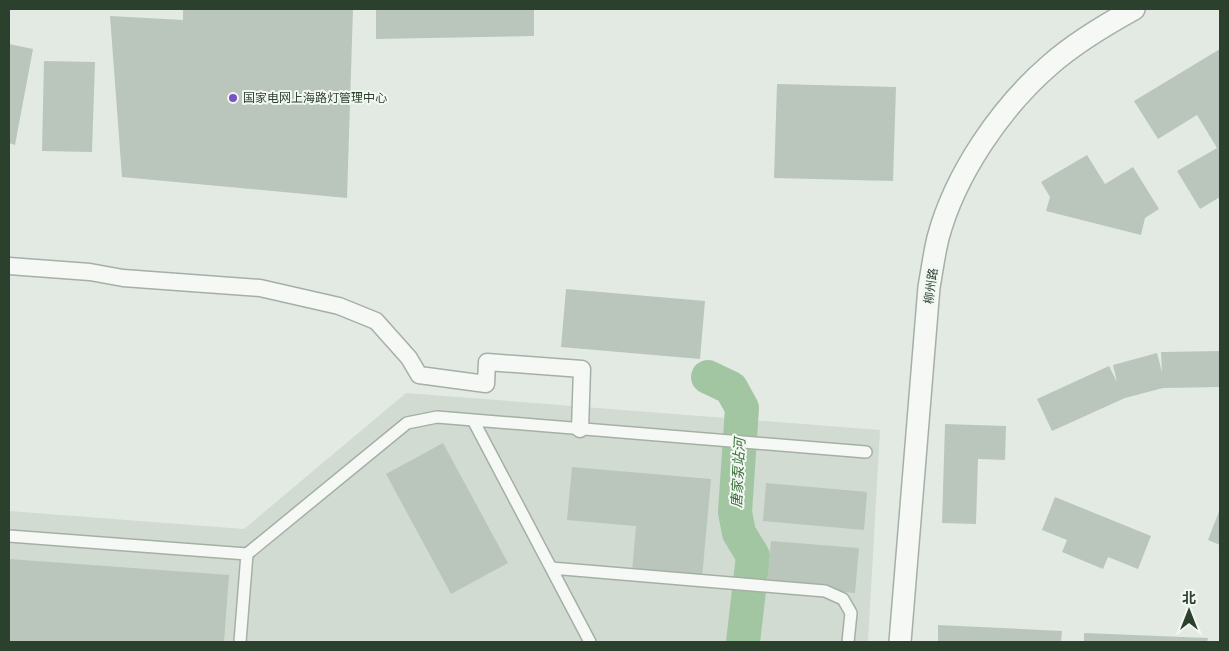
<svg xmlns="http://www.w3.org/2000/svg" width="1229" height="651" viewBox="0 0 1229 651" font-family="'Roboto Condensed','Noto Sans SC',sans-serif">
<rect width="100%" height="100%" fill="#e3eae3"/>
<path fill="#d1dbd2" d="M406,393L880,430L868,642H9V511L244,529Z"/>
<g fill="none" stroke-linecap="round" stroke-linejoin="round">
<path stroke="#a2c6a1" stroke-width="34" d="M708,377L731,388L742,408L735,512L739,533L753,556L743,642"/>
</g>
<path fill="#bac6bb" d="M183,9H353L347,198L122,177L110,16L183,20Z
M376,9H534V36L376,39Z
M9,44L33,49L15,145L9,143Z
M1220,49V197L1200,209L1177,171L1217,148L1197,115L1158,139L1134,101Z
M44,61L95,62L92,152L42,151Z
M777,84L896,87L893,181L774,178Z
M1087,155L1105,184L1133,167L1159,209L1145,218L1141,235L1046,211L1050,197L1041,182Z
M566,289L705,301L700,359L561,347Z
M1220,351V387L1163,388L1125,398L1052,431L1037,399L1109,366L1117,382L1113,365L1157,353L1162,372L1161,352Z
M945,424L1006,426L1005,460L978,459L976,524L942,523Z
M443,443L508,563L451,594L386,474Z
M572,467L711,479L702,578L632,572L636,526L567,520Z
M766,483L867,492L864,530L763,521Z
M1055,497L1151,536L1138,569L1108,557L1103,569L1062,552L1067,540L1042,530Z
M1220,509V545L1208,540Z
M771,541L859,548L855,593L767,585Z
M9,559L229,575L224,642H9Z
M938,625L1062,631L1061,642H938Z
M1084,633L1208,638L1207,642H1084Z"/>
<g fill="none" stroke-linecap="round" stroke-linejoin="round">
<g stroke="#a5b0a5" stroke-width="14">
<path id="service" d="M473,420L590,642
M9,536L247,554L407,423L437,417L866,452
M551,568L825,591L843,599L851,613L848,642
M240,642L247,554"/>
</g>
<g stroke="#a5b0a5" stroke-width="19">
<path id="pedestrian" d="M9,266L90,272L123,278L260,288L339,306L376,321L409,358L419,375L486,384L487,362L582,369L580,429"/>
</g>
<g stroke="#a5b0a5" stroke-width="24">
<path id="minor" d="M900,642L929,287C932,271 934,254 938,238C955,174 1001,107 1051,64C1076,42 1105,25 1134,9"/>
</g>
<use href="#service" stroke="#f5f8f5" stroke-width="11"/>
<use href="#pedestrian" stroke="#f5f8f5" stroke-width="16"/>
<use href="#minor" stroke="#f5f8f5" stroke-width="21"/>
</g>
<circle fill="#7654c3" stroke="#f2f7f2" stroke-width="2" cx="233" cy="98" r="5"/>
<g text-anchor="middle" stroke-width="4" stroke-linejoin="round" paint-order="stroke">
<g font-size="12" fill="#2c402e" stroke="#f2f7f2" text-anchor="start">
<text x="243" y="102">国家电网上海路灯管理中心</text>
</g>
<g font-size="12" fill="#2c402e" stroke="#f2f7f2">
<text transform="translate(931 286) rotate(-82)" y="4">柳州路</text>
</g>
<g font-size="14" font-style="italic" fill="#3a713a" stroke="#f2f7f2">
<text transform="translate(738 473) rotate(-87)" y="5">唐家泵站河</text>
</g>
</g>
<rect width="1229" height="651" fill="none" stroke="#2c402e" stroke-width="20"/>
<g transform="translate(1189 611)" stroke="#f2f7f2" stroke-width="4" paint-order="stroke">
<path d="M0-4L9 19L0 12L-9 19Z" fill="#2c402e"/>
<text y="-8" font-size="14" font-weight="bold" text-anchor="middle" fill="#2c402e">北</text>
</g>
</svg>
